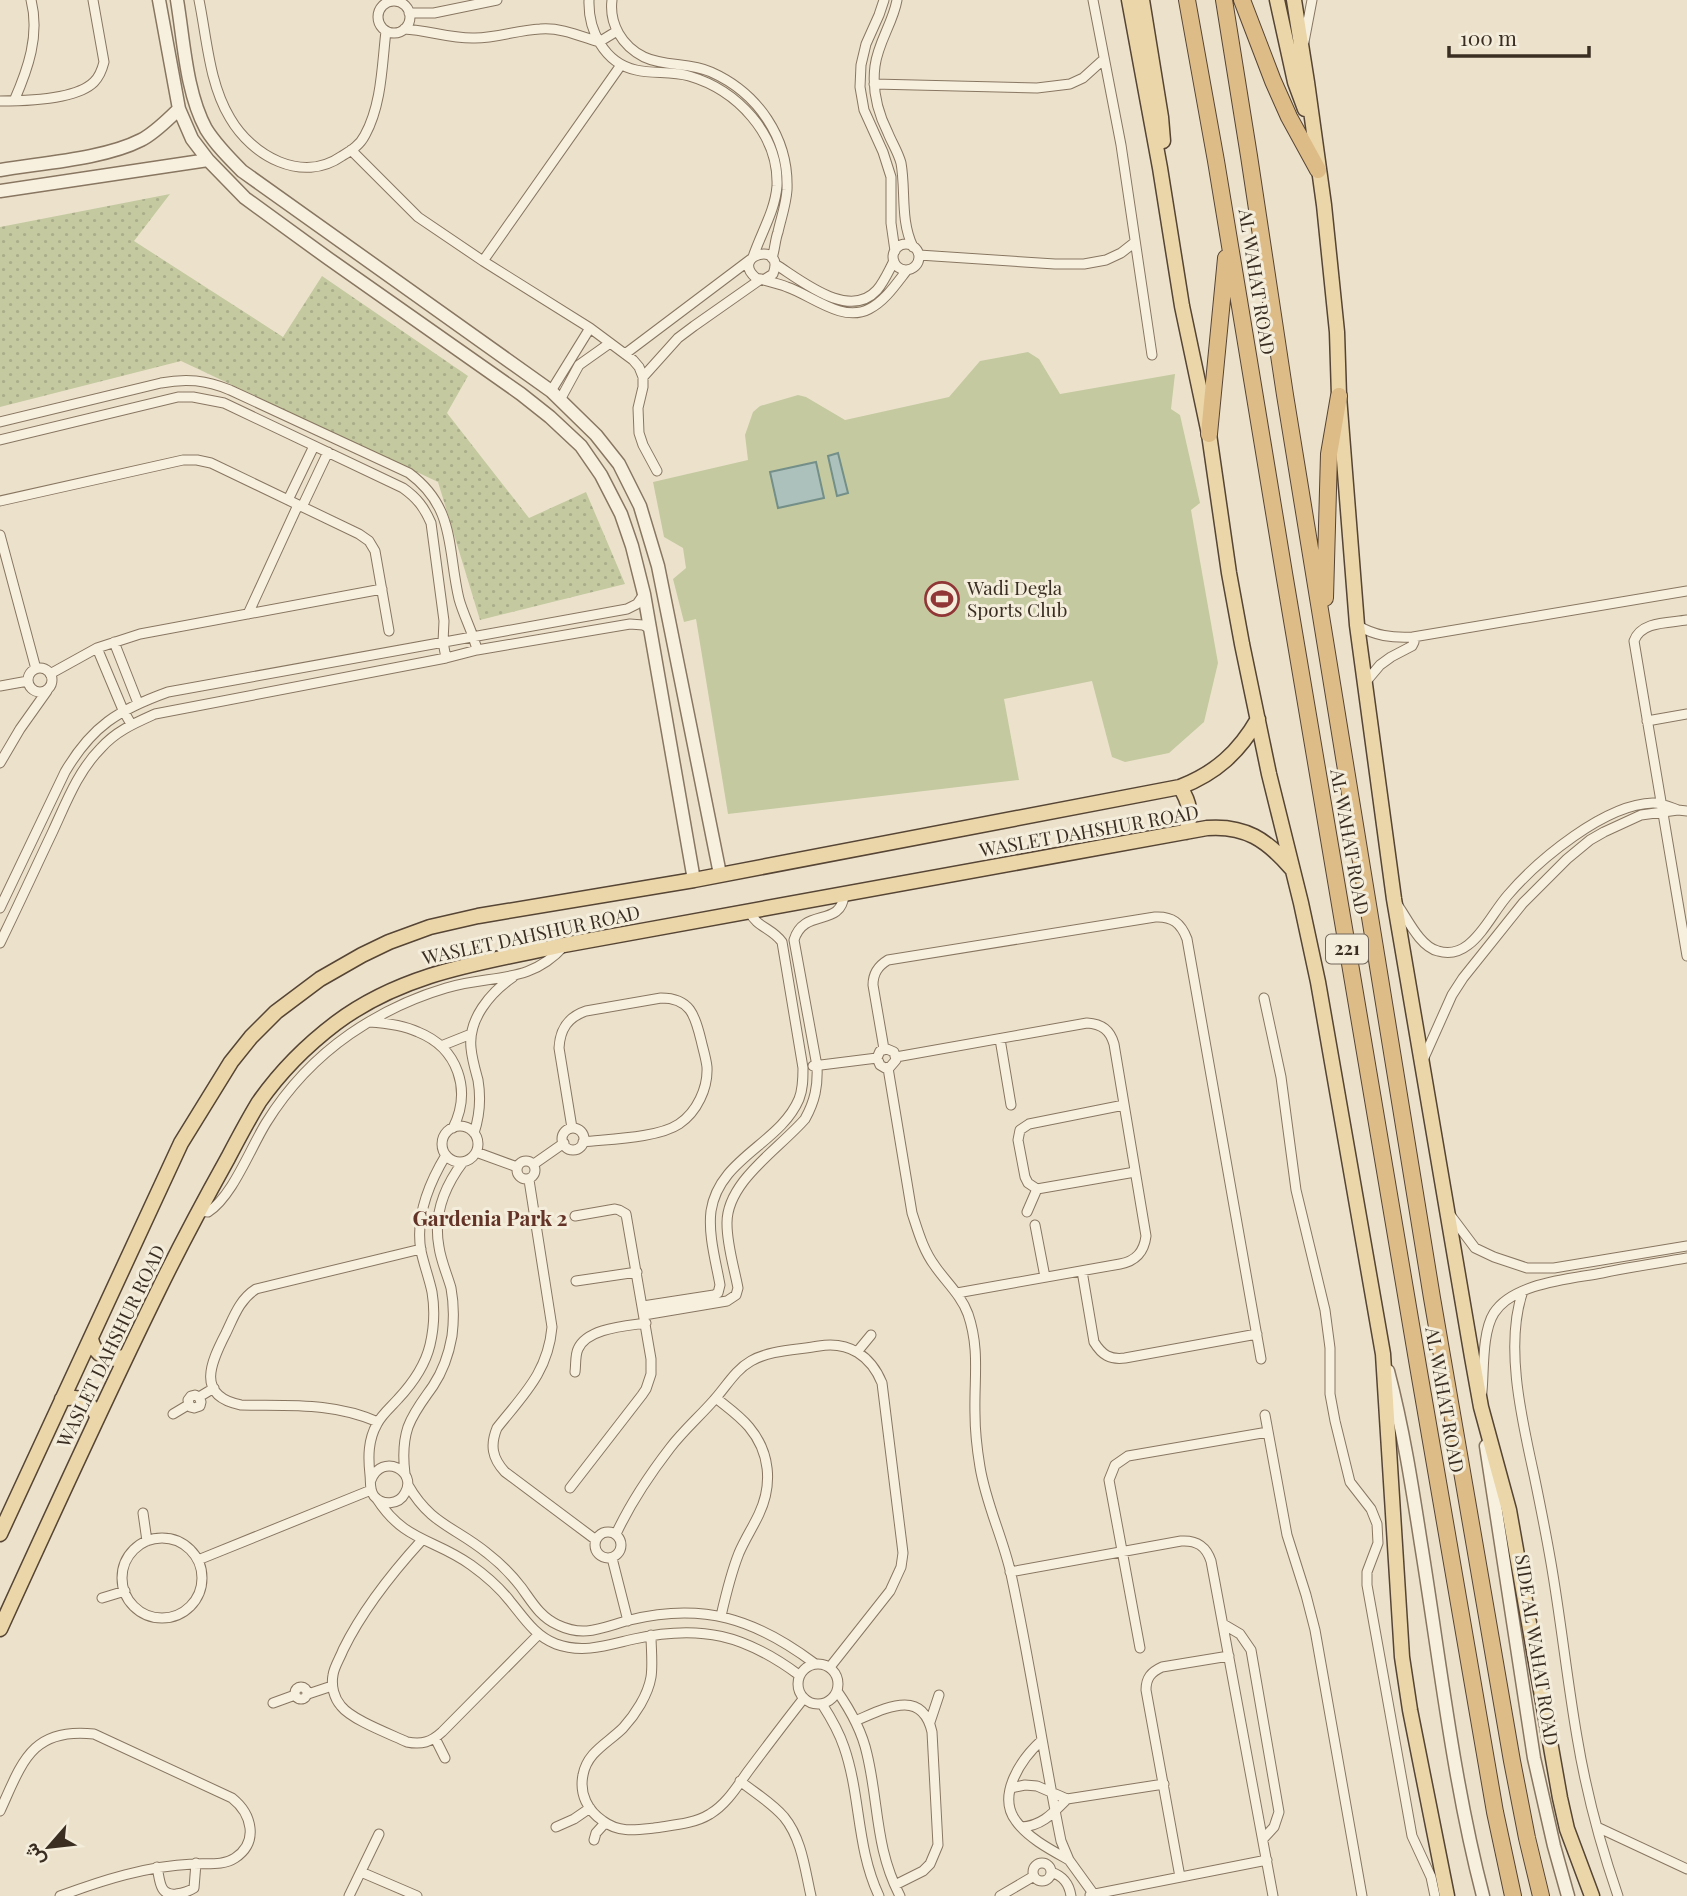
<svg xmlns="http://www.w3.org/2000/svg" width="1687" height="1896" viewBox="0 0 1687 1896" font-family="'Playfair Display',Vazirmatn,serif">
<defs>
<pattern id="grass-dots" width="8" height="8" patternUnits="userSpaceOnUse" patternTransform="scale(1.75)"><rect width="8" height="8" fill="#c4c9a0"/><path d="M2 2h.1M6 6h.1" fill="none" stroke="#a9ad8a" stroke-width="1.8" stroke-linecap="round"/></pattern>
</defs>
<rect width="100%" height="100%" fill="#ece2cc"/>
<path fill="url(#grass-dots)" d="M170,194L134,241L283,337L322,276L468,376L447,413L529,518L586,492L625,584L480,620L438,482L181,361L0,407V227Z"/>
<path fill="#c4c9a0" d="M1028,352L1039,359L1060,394L1175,374L1171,409L1180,415L1200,503L1191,510L1218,663L1204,722L1169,753L1125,762L1112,757L1092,681L1004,699L1019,780L728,814L696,619L684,622L673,579L686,568L683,548L664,537L653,482L748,460L745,435L753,412L760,406L798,395L806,397L845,420L949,397L980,361Z"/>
<path fill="#acc1bb" stroke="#738f88" stroke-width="2" d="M838,453L848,493L837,496L828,456Z
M816,462L824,498L778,508L770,472Z"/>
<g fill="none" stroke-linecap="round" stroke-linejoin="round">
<g stroke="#887661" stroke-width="11">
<path id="minor" d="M199,0C207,39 209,83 230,118C252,156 302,184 342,156C352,150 360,145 365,135C382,104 382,64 386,31
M589,0C588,30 604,63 636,70C653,74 671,71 689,76C737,90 779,134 777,186C775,211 761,233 753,257
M612,0C609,24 622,46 644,57C665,67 689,62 711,72C758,93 789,138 787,190C786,205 781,218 778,232C775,240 775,249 772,258
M884,0L879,15L866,44L861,65L860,87L864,110L883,152L891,177V223L895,251
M897,0C893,23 878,42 875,66C872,89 878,113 888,133C892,143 898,152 901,163C906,191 900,220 913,247
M1093,0L1121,145L1152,355
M378 17a16 16 0 1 1 32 0a16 16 0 1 1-32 0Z
M409,13H434L497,0
M404,29C428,30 451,39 475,38C497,38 518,30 540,29C560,27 580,36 599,42L617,31
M1304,42L1312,0
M874,84L1037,88L1070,84L1083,78L1104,59
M0,101C24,101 76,100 94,82C100,76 102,70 104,62L93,0
M14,101C28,69 40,35 31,0
M351,150L418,217L483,261L590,328L633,360L639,367L643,377V387L638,408L639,433L643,445L657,471
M893 257a13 13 0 1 1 26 0a13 13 0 1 1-26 0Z
M919,255L1055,264H1084L1106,260L1121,253L1135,242
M483,261L621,65
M775,264C801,280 849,321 877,290C884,282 889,270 894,261
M765,279L773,274C786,240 729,255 756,278C766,281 777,283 787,287C811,295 842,323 869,309C885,301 896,284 907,270
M625,354L751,259
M643,377L678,338L694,326L761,279
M551,391L590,328
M560,400L579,365L610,343
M0,422L161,383C186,378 206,380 230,390L409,473C456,508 447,548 459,599C464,617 473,632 477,650
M0,440L178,397H193L224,403L403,488C417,498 424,507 431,523L444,621L443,642L446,658
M288,500L314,446
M0,501L183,460H197L211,463L359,534L369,541L375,551L389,631
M302,507L328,452
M0,535L36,669
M248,614L298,505
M1687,620C1669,623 1641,621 1634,641L1687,956
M1357,625C1375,636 1392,638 1413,637L1687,591
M114,642L138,703
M97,648L123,710L131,724
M28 680a12 12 0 1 1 24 0a12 12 0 1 1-24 0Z
M50,674L97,648L140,634L382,589
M1364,684L1380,665L1391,657L1412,646L1414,642L1413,637
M0,686L28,681
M1647,721L1687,714
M0,763L20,729L47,691
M1397,904C1407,918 1420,947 1438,951C1448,954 1459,952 1468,945C1484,933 1494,911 1508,895C1538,860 1605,804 1653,803C1662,803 1670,807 1678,810
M0,908L65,772C92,726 118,710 168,692L627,609L637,604L644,594
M0,943C18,906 35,869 53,831C66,803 78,771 101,748C116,731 135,723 155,714L446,658L477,650L630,624L643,625L651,629
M1264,998L1281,1077L1296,1190L1325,1310L1330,1348V1394L1335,1421L1350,1482L1371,1509L1377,1524L1378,1543L1367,1572V1585L1412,1836L1431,1877L1435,1896
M369,1022C386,1023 403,1025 418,1032C458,1048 472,1090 453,1128
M1000,1039L1011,1105
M441,1046L471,1034
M884,1049L873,985C873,973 878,966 888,960L1155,917C1172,916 1181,923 1187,939L1261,1359
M896,1057L1087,1023C1102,1024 1110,1030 1114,1044L1146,1236C1144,1252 1136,1261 1120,1264L957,1293
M1423,1060L1452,995L1463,978L1523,903L1567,859L1590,840L1604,832L1641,815L1678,810L1687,811
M813,1066L877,1058L880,1051L887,1049L894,1052L896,1060L890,1067L885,1068L880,1065L877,1058
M888,1068L912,1213C918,1231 923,1250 935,1266C946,1282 961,1295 968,1314C980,1349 974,1379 975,1414C975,1432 977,1449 980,1467C986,1504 1003,1538 1011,1574C1030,1662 1043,1752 1061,1841L1069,1860L1095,1896
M1124,1105L1029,1124L1020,1130L1018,1140L1025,1177L1028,1183L1037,1189L1135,1172
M442 1144a18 18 0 1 1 36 0a18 18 0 1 1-36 0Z
M572,1128L559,1048C560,1029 568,1017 586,1011L661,998C690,998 695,1015 701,1040C703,1049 706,1058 707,1067C708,1088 697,1112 679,1124C658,1138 610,1139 583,1142
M562 1139a11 11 0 1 1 22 0a11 11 0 1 1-22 0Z
M474,1133C480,1115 481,1098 478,1080C475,1069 472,1059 471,1048C468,1019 490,993 513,977
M476,1152L517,1167
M517 1170a9 9 0 1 1 18 0a9 9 0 1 1-18 0Z
M534,1164L564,1143
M529,1180L552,1327C548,1372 524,1394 497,1428C490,1445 492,1458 505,1472L596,1540
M197,1211L208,1212C232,1197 250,1149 266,1123C287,1089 317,1057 350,1034C379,1014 412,998 446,988C492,974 529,985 564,946
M1027,1212L1037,1189
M1451,1216L1475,1248L1494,1257L1527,1268H1554L1687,1246
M1035,1225L1045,1277
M1082,1271L1094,1342C1102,1355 1110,1360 1125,1358L1257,1334
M576,1281L637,1272
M1523,1291C1504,1345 1522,1420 1534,1475C1540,1504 1546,1534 1551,1563C1561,1621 1567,1679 1577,1737C1586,1791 1600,1844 1618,1896
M643,1306L714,1295L718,1293L720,1285C716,1262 708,1235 711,1211C719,1158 780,1144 799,1099C803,1089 803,1079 803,1068L782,942C772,928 756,927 750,912
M644,1315L727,1301L736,1295L738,1288C734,1267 727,1245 727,1224C726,1182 779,1149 805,1119C815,1101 818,1086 817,1066L794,940C804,907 841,928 844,895
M857,1352L871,1335
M575,1372C576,1365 575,1355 578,1349C587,1328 626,1326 646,1323
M1482,1392C1484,1370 1482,1332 1494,1313C1513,1283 1570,1279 1602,1273C1630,1267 1659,1263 1687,1258
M199,1397L201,1402L200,1406L194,1408L190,1407L188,1400L191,1396L195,1395L199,1397L214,1388
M716,1398C727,1407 740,1416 749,1427C770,1452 773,1484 759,1514C753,1527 745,1539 739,1553C731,1573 726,1594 721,1616
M173,1414L188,1405
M1265,1415L1287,1535L1306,1595L1315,1630L1362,1896
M378,1422C333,1402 289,1406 241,1405C195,1396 211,1362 226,1333C234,1316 240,1299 256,1289L421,1249
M405,1474C403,1458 403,1442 408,1427C414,1411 424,1399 433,1386C443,1371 449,1353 452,1336C454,1320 454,1304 451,1288C447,1274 441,1261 439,1247C433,1215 444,1187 463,1162
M371,1480C382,1452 418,1471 405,1493C399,1505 382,1506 374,1496C369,1489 371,1483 370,1475C368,1457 368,1440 377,1424C382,1414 391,1407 398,1399C412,1384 425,1366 430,1345C434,1328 435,1310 432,1292C429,1278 424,1265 421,1251C415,1217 429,1183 446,1155
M408,1485C430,1524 455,1527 487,1553C500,1563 511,1574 521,1587C532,1602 540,1617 558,1625C585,1638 603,1627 630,1620C703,1602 755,1619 814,1663
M570,1488L642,1395L646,1389L651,1374V1359L626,1214L619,1210L615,1209L575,1216
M377,1499C405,1542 433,1538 471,1565C485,1575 499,1587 510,1601C524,1618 535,1636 556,1644C583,1654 608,1645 634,1639C701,1624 745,1635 799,1675
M143,1513L147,1541
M595 1545a13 13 0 1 1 26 0a13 13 0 1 1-26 0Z
M616,1534C630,1504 650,1474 670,1448C683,1431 700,1416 714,1400C726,1387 735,1370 751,1361C770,1350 797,1350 819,1346C849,1341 871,1356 882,1383L903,1553L901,1567L890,1591L830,1667
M122 1578a40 40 0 1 1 80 0a40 40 0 1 1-80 0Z
M422,1540C391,1574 363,1609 343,1650C340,1658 334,1667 333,1675C331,1686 334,1698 341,1706C352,1720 390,1734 407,1742C422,1745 431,1742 442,1732L539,1634
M612,1558L628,1621
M198,1560L371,1490
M1010,1572L1181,1541C1197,1540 1206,1546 1211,1561L1273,1896
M102,1598L125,1591
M1223,1624L1240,1634L1251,1650L1279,1812L1274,1827L1263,1839
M651,1635C651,1648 653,1664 651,1677C648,1695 635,1715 623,1728C608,1743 587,1752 583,1775C579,1794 588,1811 603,1821C619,1833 636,1830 654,1828C673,1825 694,1824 710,1814C727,1804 738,1785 749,1770C767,1746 785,1722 804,1698
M1140,1648L1109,1480L1115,1465L1128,1456L1268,1432
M798 1684a20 20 0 1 1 40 0a20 20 0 1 1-40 0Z
M295 1693a6 6 0 1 1 12 0a6 6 0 1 1-12 0Z
M837,1691C851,1711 862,1731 867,1754C879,1804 875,1848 900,1896
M308,1694L332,1686
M273,1703L295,1695
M822,1704C831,1718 839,1732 844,1747C861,1796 856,1847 879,1896
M855,1721C884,1709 922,1687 932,1732L938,1845L930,1864L923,1871L895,1885
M930,1722L939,1695
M435,1738L445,1758
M1042,1740C1022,1758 996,1795 1016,1821C1028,1838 1051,1850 1069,1860
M740,1781C755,1793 772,1803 784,1817C802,1839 805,1870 811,1896
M1011,1788L1025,1785L1037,1786L1067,1799L1164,1784
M0,1811C22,1763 31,1727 94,1734L232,1798C252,1814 259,1842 235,1858C223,1866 207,1863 193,1864C147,1866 103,1880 60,1896
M556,1827L574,1819L590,1808
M1021,1827C1042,1826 1053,1813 1067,1799
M1597,1827L1687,1869
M594,1840L596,1833L605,1823
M1033 1872a9 9 0 1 1 18 0a9 9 0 1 1-18 0Z
M157,1867C160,1880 159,1896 176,1894C183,1893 188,1892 194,1888L196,1863
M361,1872L417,1896
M1051,1872C1063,1876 1069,1883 1071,1896
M1180,1877L1146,1690C1146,1678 1151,1672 1162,1667L1229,1656
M1090,1895L1267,1860
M349,1896L379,1834
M1000,1896L1034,1876"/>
</g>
<g stroke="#887661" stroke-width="15">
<path id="tertiary" d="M159,0L179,109L192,139L208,160L245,198L329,259L521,394L550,417L581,446L601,475L621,514L632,546L644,594L694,880
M177,0C184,42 186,92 206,129C216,145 229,158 242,171L551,391L596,435L619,464L640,506L658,566L720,874
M0,170C41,163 104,159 141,140C155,133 167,120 179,109
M0,191L208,160
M1388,1371C1403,1428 1412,1486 1421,1544C1440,1661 1453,1781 1483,1896
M1486,1446L1534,1758L1554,1846L1568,1896"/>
</g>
<g stroke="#564434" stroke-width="17">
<path id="primary" d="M1129,0L1160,168L1182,306L1209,434L1229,573L1242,644L1269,774L1301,903L1318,982L1383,1354L1402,1657L1410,1710L1447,1896
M1142,0L1161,117L1163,141
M1277,0L1295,82L1305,109
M1294,0L1307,82L1324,205L1337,332L1339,396L1357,625L1394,899L1472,1357L1481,1407L1509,1510L1560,1798L1567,1829L1592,1896
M1180,787C1190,803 1192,814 1186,832
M91,1339C95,1356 109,1363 126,1356
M62,1399C78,1395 90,1401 97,1416
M0,1534L181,1143L231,1062L251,1037L276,1012L320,979L362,955L389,942L430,927L478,916L694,880L1180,787C1216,773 1239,752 1258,719
M0,1629C52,1515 104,1401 159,1289C181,1244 204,1201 228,1158C238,1139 248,1120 259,1102C280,1072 307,1045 336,1023C404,972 484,962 564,945L1207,828C1245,825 1267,840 1291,868"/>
</g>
<g stroke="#564434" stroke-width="18">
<path id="trunk" d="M1187,0L1216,161L1285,579L1418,1366L1495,1812L1513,1896
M1224,0L1249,156L1285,395L1432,1298L1512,1761L1527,1838L1541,1896
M1242,0L1273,81L1289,117L1318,170
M1209,434L1226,258
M1325,598L1329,454L1339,396"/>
</g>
<use href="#minor" stroke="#f7f0df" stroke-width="9"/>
<use href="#tertiary" stroke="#f7f0df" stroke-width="12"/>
<use href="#primary" stroke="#ead6a8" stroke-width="14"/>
<use href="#trunk" stroke="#debc87" stroke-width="16"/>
</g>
<defs>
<g id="stadium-ring" transform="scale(1.75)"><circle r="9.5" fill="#f4eddb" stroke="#913636" stroke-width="1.5"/><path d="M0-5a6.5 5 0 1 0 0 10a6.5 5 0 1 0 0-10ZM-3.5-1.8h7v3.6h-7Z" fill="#913636"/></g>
</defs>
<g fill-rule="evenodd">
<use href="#stadium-ring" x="942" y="599"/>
</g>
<g text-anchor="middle" stroke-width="6" stroke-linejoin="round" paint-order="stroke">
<rect fill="#f4eddb" stroke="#72675a" stroke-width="2" x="1326" y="934.5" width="42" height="29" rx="5"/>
<g font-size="18" font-weight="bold" fill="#3a2e23">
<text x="1347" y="955">221</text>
</g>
<g font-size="19" fill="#3a2e23" stroke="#f4eddb">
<text transform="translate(1257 282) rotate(81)" y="7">AL WAHAT ROAD</text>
<text transform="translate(1089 831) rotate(-10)" y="7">WASLET DAHSHUR ROAD</text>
<text transform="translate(1350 842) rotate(80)" y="7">AL WAHAT ROAD</text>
<text transform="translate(531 935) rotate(-12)" y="7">WASLET DAHSHUR ROAD</text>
<text transform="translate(111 1346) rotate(-64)" y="7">WASLET DAHSHUR ROAD</text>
<text transform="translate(1445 1400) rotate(80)" y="7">AL WAHAT ROAD</text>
<text transform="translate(1537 1650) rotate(81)" y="7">SIDE AL WAHAT ROAD</text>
</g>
<g font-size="19" fill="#3a2e23" stroke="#f4eddb" text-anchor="start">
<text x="967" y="595">Wadi Degla<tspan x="967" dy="22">Sports Club</tspan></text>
</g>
<g font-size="21" font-weight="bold" fill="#623326" stroke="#f4eddb">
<text x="490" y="1226">Gardenia Park 2</text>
</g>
</g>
<g transform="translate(49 1847) rotate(242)" stroke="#f4eddb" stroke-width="5" paint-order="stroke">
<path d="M0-5L12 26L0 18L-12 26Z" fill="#3a2e23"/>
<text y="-10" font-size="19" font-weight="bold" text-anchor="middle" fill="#3a2e23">ش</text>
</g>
<path d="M1449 46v10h140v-10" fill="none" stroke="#3a2e23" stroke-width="3.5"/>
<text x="1460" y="46" font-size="21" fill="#3a2e23" stroke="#f4eddb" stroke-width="5" paint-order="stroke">100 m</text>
</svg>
